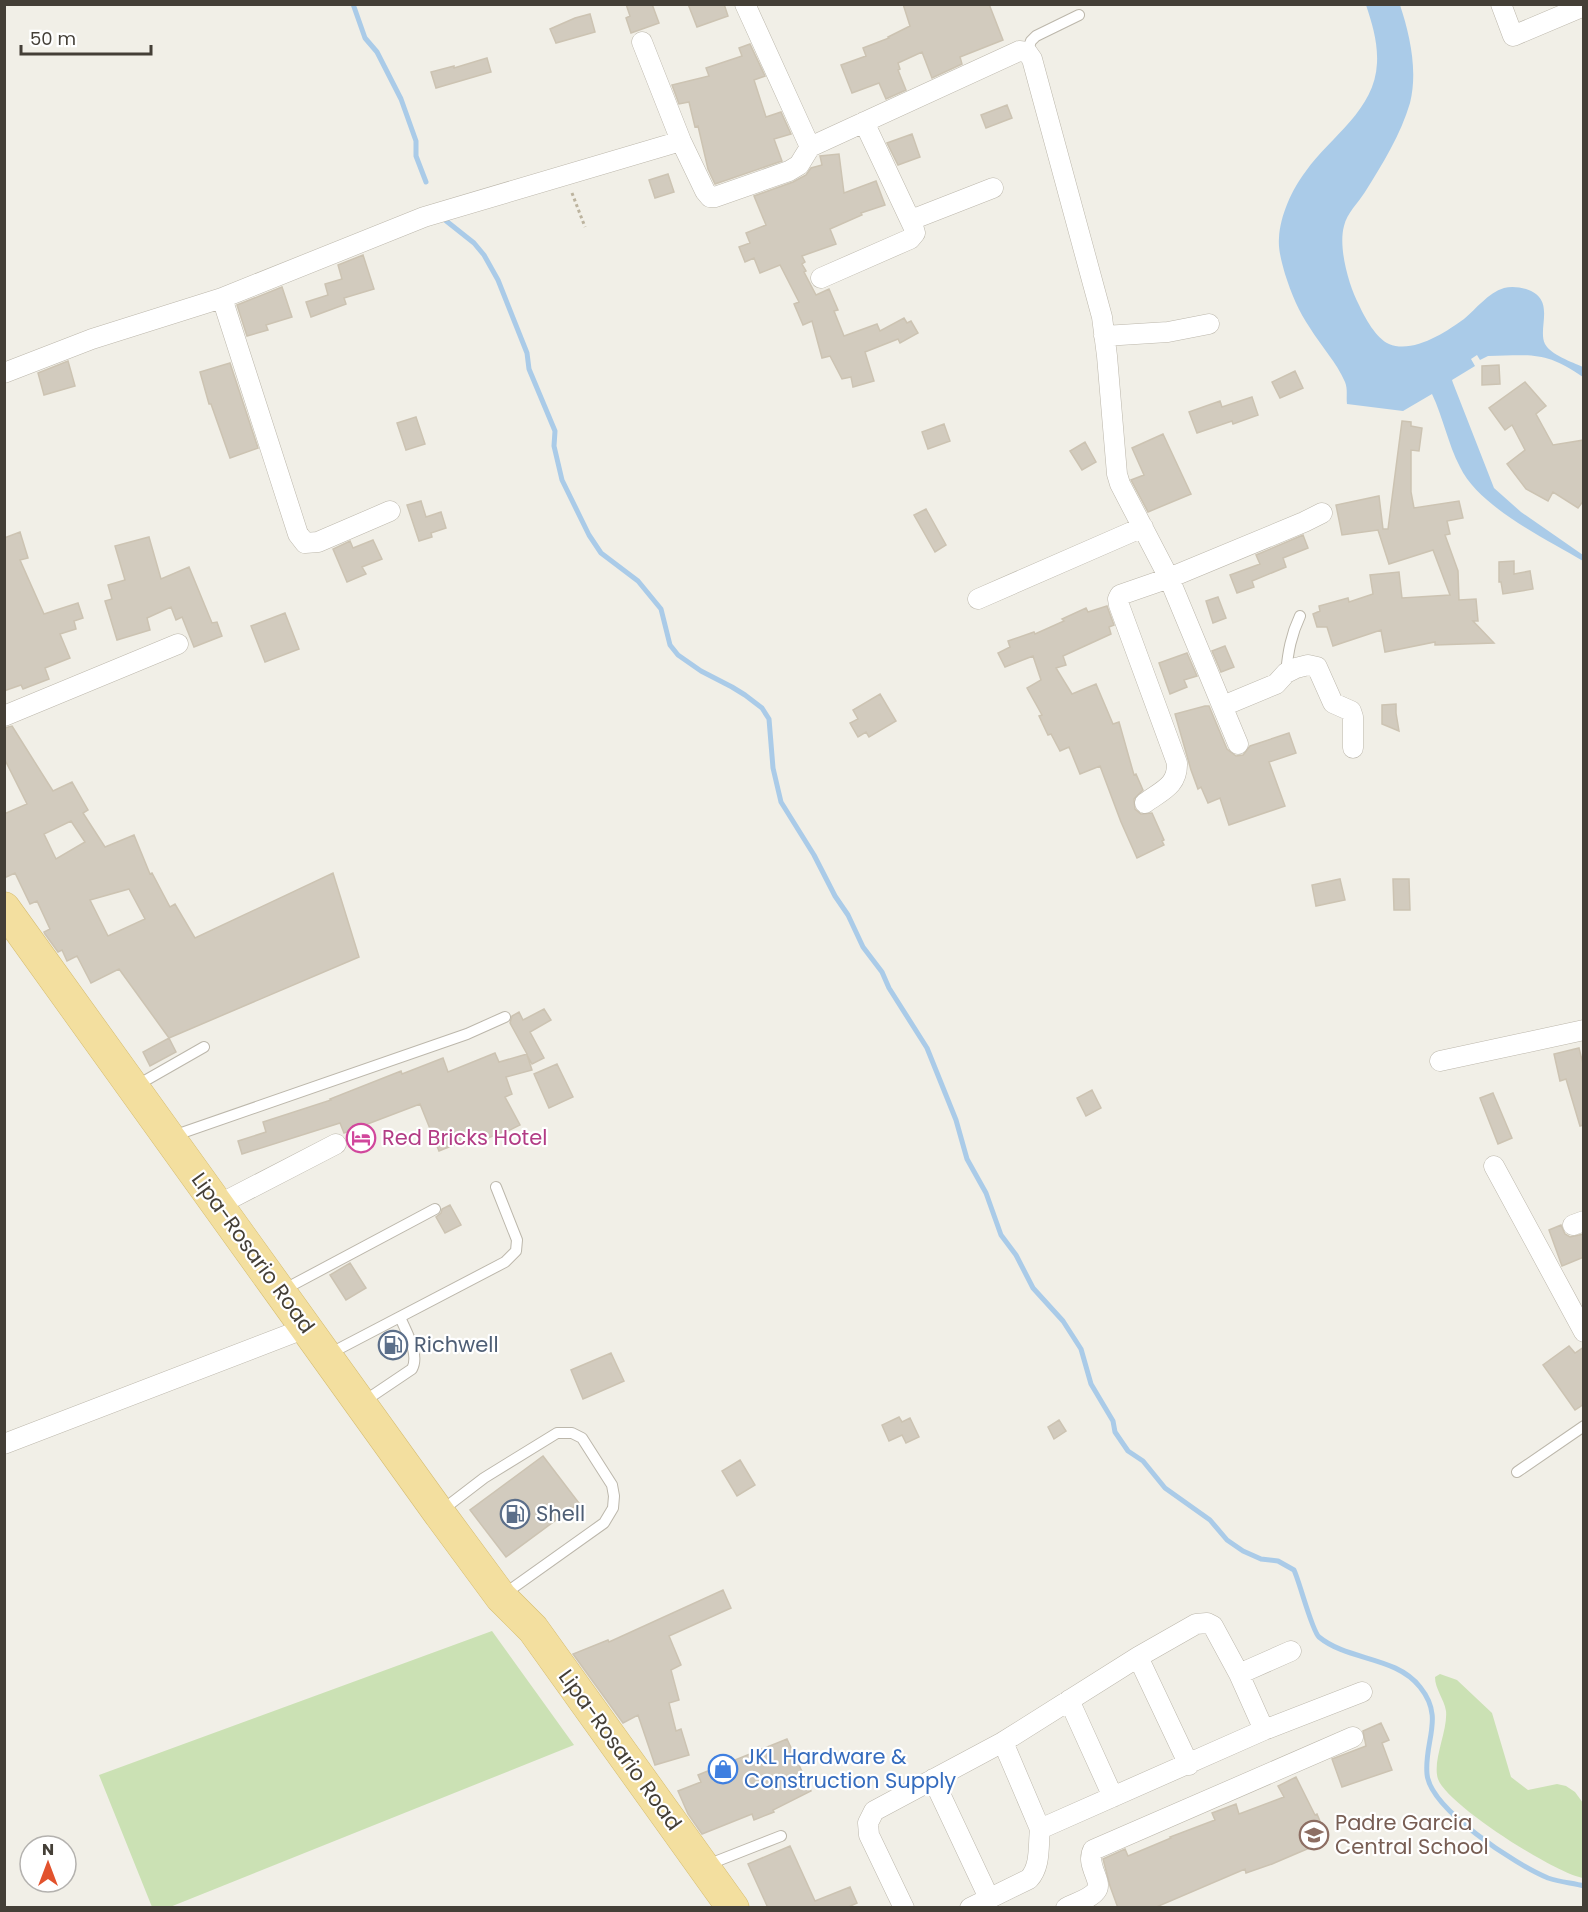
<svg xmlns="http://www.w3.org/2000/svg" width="1588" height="1912" viewBox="0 0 1588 1912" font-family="Poppins,sans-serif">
<rect width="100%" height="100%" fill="#f1efe7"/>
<path fill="#cbe1b4" d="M492,1631L574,1745L170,1907H152L99,1775Z
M1440,1674L1457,1680L1492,1713L1511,1777L1528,1790L1557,1784L1566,1786L1575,1792L1583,1803V1878C1556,1874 1447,1805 1438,1779C1432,1760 1448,1731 1446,1711C1444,1699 1435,1689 1435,1677Z"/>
<path fill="#aacbe8" d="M1366,5H1400C1410,35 1418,71 1410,103C1401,134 1382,165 1365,192C1358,203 1347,213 1344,226C1338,248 1349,286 1359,305C1365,318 1376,338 1389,344C1413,354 1446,332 1464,319C1476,309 1488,293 1504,288C1511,286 1519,287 1526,289C1557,299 1537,328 1545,344C1551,355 1572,362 1583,367V377C1546,351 1531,355 1488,356L1480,360L1477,355L1471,359L1475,366L1452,380L1453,383L1494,488L1521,512L1583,555V561C1545,538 1480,508 1460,467C1448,444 1443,417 1432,394L1403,411L1347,404C1346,397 1348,389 1345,382C1337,363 1321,346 1310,328C1299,312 1291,293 1285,274C1282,263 1278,250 1279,238C1280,216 1292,189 1306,171C1331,136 1375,110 1377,63C1378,42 1372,23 1366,5Z"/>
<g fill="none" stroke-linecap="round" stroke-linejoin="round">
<path stroke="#aacbe8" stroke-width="5" d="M353,4L365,38L377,52L401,99L416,141V156L426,182
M445,220L474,243L484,255L498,280L527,353L529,369L555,431L554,446L562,480L589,535L601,553L638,581L661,609L670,645L678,655L701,671L732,687L745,695L762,708L769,719L773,768L781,802L814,855L835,896L848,915L863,947L882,972L889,988L927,1048L956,1120L967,1159L986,1193L1001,1235L1016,1255L1033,1288L1063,1321L1081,1349L1091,1384L1113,1421L1115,1432L1128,1451L1143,1461L1165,1488L1210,1520L1227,1540L1243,1551L1261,1559L1278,1561L1294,1570C1300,1583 1312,1631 1319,1637C1348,1661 1396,1656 1420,1687C1445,1718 1424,1740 1427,1774C1430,1809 1516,1865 1548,1878C1560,1882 1572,1883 1584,1886"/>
</g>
<path fill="#d2cbbe" stroke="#ccc3b2" stroke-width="1.5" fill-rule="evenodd" d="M626,4H652L659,23L631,33L626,18L630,16Z
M688,4H724L728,16L697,27Z
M903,4H989L1003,40L960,57L962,64L932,78L922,52L898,63L900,69L898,70L906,90L886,99L879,83L852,93L841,65L866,56L863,48L889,38L888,37L910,26Z
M590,14L595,32L556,43L550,29L575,18Z
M750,44L765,76L754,80L766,117L781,112L791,134L774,139L782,161L715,184L708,169L698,126L695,127L689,102L679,104L672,85L709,76L706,68L742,56L739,48Z
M487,58L491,72L436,88L431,72L454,66V68Z
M1007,105L1012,118L986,128L981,115Z
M912,134L920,157L898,165L887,143Z
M839,154L844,193L876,181L885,205L861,213L862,215L830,229L836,244L802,256L805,262L802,264L806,271L804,272L816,295L829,289L838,310L834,311L844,336L877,324L880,331L904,318L907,323L911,321L918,333L900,343L898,339L865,352L874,381L853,387L851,377L842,379L830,356L822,358L812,321L803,325L794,304L799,302L780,265L760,273L754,258L745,262L739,247L750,243L746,233L766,225L754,196L793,182L806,175L811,168L822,165L820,156Z
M668,174L674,192L655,198L649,180Z
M363,255L374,289L344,298L346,304L311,317L306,302L328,295L325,284L342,279L338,265Z
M282,287L292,317L266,325L268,330L247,336L237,305Z
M68,361L75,386L44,395L38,373Z
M230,363L258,448L230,458L211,404H209L200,372Z
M1499,365L1500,384L1482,385V366Z
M1295,371L1303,388L1280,398L1272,382Z
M1525,382L1546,406L1536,414L1553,445L1584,440V500L1578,508L1553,492L1548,501L1526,489L1507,464L1525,450L1512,425L1505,430L1489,408Z
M1252,397L1258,415L1233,424L1232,421L1197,433L1189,412L1220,401L1222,407Z
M416,417L425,444L406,450L397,423Z
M1402,421L1411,422V426L1422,428L1419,451L1411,450V492L1414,508L1459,501L1463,518L1447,521L1450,534L1445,535L1458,571L1459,600L1476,599L1478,621H1473L1494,643L1435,645V642L1385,652L1381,630L1333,646L1327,627H1317L1313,614L1320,611L1319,606L1348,598L1349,602L1373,594L1370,575L1399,572L1402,598L1450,595L1433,550L1389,564L1378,530L1342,535L1336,505L1379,496L1383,529H1388Z
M944,424L950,441L928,449L922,432Z
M1163,434L1191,494L1148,512L1131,480L1144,475L1132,448Z
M1085,442L1096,462L1082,470L1070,451Z
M421,501L426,517L441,512L446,528L431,533L432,537L419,541L407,505Z
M926,509L946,545L935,552L914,515Z
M20,532L28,558L20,560L44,614L78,603L83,618L74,621L76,629L60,634L70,658L45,668L49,679L23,689L21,685L4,691V538Z
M1303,535L1308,548L1283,558L1286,567L1252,581L1254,587L1237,593L1230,575L1260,564L1256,555Z
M149,537L161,579L189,567L212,623L217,622L222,636L194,647L182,617L176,620L171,607L147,618L150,630L117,640L105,601L112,599L108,585L125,580L115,546Z
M373,540L382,559L362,567L366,574L347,582L333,549L350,541L353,548Z
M1514,561V574L1530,571L1533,589L1503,594L1501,582H1499V562Z
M1218,597L1226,618L1213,623L1206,601Z
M1107,606L1114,625L1109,627L1111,634L1063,656L1066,665L1056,668L1072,694L1096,684L1113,724L1119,722L1134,775L1136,774L1143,790L1134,799L1135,809L1141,814L1152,813L1164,840L1162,841L1164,845L1137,858L1121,822L1100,766L1080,774L1069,747L1060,751L1051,734L1048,735L1039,716L1042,715L1027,688L1041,680L1033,656L1005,667L998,653L1010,647L1008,641L1034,632L1035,634L1064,621L1062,619L1086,608L1088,612Z
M285,613L299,649L265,662L251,626Z
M1225,646L1234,667L1221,672L1212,651Z
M1187,653L1197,676L1184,680L1187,687L1170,694L1159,663Z
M880,694L896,721L869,737L866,732L858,737L850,723L858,719L853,710Z
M1396,704V713L1399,731L1382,724V705Z
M1205,706H1209L1227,749L1236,756L1243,755L1250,746L1289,733L1296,753L1269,762L1285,806L1229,825L1220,798L1208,803L1201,787L1198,789L1191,770L1175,714Z
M12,726L53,791L72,782L88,810L83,813L105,847L134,835L150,874L152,873L170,907L175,904L195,938L333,873L359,957L169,1038L119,969L91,983L77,956L67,961L62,950L58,952L45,934L44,932L50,929L37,901L30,904L15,873L4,878V814L27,804L4,758V728ZM71,821L85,842L56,859L44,834ZM129,889L145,919L108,936L90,900Z
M1340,879L1345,900L1316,906L1312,885Z
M1393,879H1409L1410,910H1394Z
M544,1009L551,1020L530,1032L544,1058L532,1064L527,1055L532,1070L506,1077L512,1094L505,1097L520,1125L506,1132L505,1131L488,1138L486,1132L439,1151L420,1104L344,1133L340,1123L242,1154L238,1141L266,1132L263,1122L331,1100L330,1099L401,1071L402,1074L443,1058L448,1072L495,1053L499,1062L527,1054L510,1023L512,1016L519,1012L523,1020Z
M169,1038L176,1052L150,1066L143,1052Z
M1579,1048L1584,1068V1125L1580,1126L1566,1079L1560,1081L1554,1054Z
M557,1064L573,1097L549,1108L534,1074Z
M1092,1090L1101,1108L1086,1116L1077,1098Z
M1493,1093L1512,1138L1498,1144L1480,1098Z
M450,1205L461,1225L445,1233L436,1217L441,1213L442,1209Z
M1561,1225L1565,1234L1570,1237L1584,1234V1257L1562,1266L1549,1230Z
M350,1263L366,1288L346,1300L330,1275Z
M1569,1346L1575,1353L1584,1347V1404L1575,1410L1543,1365Z
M611,1353L624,1381L583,1399L571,1370Z
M899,1417L902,1422L910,1418L919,1437L906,1443L902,1435L889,1441L882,1425Z
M1059,1420L1066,1431L1054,1439L1048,1427Z
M543,1456L579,1503L506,1557L470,1510Z
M740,1460L755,1485L737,1496L722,1471Z
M723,1590L731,1608L669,1636L681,1665L671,1670L679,1700L669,1703L676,1731L681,1729L689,1755L655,1765L638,1715L623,1723L573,1654L608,1640L609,1642Z
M1381,1723L1389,1740L1382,1743L1392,1770L1342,1787L1332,1759L1366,1746L1363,1731Z
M787,1739L811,1791L773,1810L774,1812L754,1820L752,1814L702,1834L688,1814L678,1791L701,1782L698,1775Z
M1296,1777L1315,1815L1317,1814L1328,1840L1272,1864L1246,1873L1245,1869L1154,1908H1118L1110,1886L1103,1859L1125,1849L1128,1856L1171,1838L1170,1837L1215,1820L1212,1813L1236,1804L1239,1814L1284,1797L1278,1786Z
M790,1846L815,1901L850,1887L857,1903L846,1908H768L748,1864Z"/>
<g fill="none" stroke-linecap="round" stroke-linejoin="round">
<g stroke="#bcb7ab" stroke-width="12">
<path id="service" d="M1027,52L1031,41L1036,36L1079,15
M1286,673C1288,652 1291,635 1300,616
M134,1087L204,1047
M173,1136L467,1034L505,1017
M283,1290L435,1209
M329,1354L505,1262L516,1251L517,1240L496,1187
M363,1402L412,1369C420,1354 406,1332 400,1317
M1517,1472L1584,1426
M441,1511L484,1478L557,1433H572L582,1438L612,1485L614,1496L613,1508L604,1523L503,1595
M707,1865L781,1836"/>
</g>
<g stroke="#bcb7ab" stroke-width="21">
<path id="minor" d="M745,4L810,147
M1501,4L1513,36L1584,6
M642,42L681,141L705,191L710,197H715L789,171L799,165L810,147L1019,51L1027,52L1032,59L1102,317L1107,356L1117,474L1120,484L1169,578L1304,522L1322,513
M911,220L993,188
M821,278L910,239L915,233L913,226L864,122
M222,298L298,534L305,543L318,542L390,511
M1104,336L1168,332L1209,324
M4,373L92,339L222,298L424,217L681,141
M978,599L1143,527
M1223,706L1276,684L1286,673L1296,668L1308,665L1317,667L1333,703L1351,711L1353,717V748
M4,716L178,644
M1145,803C1161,791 1178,786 1177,763L1119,605L1118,599L1120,595L1169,578L1238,744
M1440,1061L1584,1030
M1494,1166L1584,1332
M218,1205L336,1144
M1573,1225L1584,1221
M4,1444L306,1328
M1138,1657L1189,1765
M1239,1674L1291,1651
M1069,1700L1113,1797
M1003,1742L1040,1829
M933,1779L989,1898
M904,1908L869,1835L868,1823L874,1811L1003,1742L1138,1657L1196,1624L1207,1623L1213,1626L1239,1674L1264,1730
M970,1908L1029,1879C1041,1866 1038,1846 1040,1829L1264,1730L1362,1692
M1066,1908C1075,1903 1090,1899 1096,1891C1104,1882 1085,1865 1093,1850L1353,1737"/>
</g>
<g stroke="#d6bd70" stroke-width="33">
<path id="primary" d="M4,908L439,1513L501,1597L533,1629L733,1908"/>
</g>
<path stroke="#bcb39e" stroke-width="3" stroke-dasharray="3 3" stroke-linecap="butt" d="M572,193L585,227"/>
<use href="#service" stroke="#fff" stroke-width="10"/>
<use href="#minor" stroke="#fff" stroke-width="20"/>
<use href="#primary" stroke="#f3df9f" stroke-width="32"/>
</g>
<defs>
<g id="hotel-ring" transform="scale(1.5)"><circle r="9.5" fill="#fff" stroke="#d1479c" stroke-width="1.5"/><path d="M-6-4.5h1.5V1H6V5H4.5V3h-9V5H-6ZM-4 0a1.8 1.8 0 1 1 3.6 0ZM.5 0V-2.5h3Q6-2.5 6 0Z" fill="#d1479c"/></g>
<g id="fuel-ring" transform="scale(1.5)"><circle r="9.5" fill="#fff" stroke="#5c6f8a" stroke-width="1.5"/><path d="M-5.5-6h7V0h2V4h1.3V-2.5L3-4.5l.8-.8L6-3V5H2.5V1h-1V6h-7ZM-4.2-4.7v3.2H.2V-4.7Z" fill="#5c6f8a"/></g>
<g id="shop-ring" transform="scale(1.5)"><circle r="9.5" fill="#fff" stroke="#3f7fe0" stroke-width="1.5"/><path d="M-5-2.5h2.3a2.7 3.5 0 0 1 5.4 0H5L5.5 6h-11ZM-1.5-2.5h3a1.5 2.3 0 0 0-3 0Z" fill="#3f7fe0"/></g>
<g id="school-ring" transform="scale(1.5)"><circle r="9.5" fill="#fff" stroke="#8d6e63" stroke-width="1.5"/><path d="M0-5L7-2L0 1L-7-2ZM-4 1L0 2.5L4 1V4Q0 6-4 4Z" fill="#8d6e63"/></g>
</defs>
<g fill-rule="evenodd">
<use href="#hotel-ring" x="361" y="1138"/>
<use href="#fuel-ring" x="393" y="1345"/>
<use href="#fuel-ring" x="515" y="1514"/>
<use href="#shop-ring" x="723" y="1769"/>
<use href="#school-ring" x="1314" y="1835"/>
</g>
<g text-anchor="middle" stroke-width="4.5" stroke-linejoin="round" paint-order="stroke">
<g font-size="21" fill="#b23c85" stroke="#fff" text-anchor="start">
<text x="382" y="1145">Red Bricks Hotel</text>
</g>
<g font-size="21" fill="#443f37" stroke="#fff">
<text transform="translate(253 1253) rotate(54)" y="7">Lipa-Rosario Road</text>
<text transform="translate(620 1750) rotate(54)" y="7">Lipa-Rosario Road</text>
</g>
<g font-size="21" fill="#4e5e75" stroke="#fff" text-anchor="start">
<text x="414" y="1352">Richwell</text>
<text x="536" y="1521">Shell</text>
</g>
<g font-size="21" fill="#366cbe" stroke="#fff" text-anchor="start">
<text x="744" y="1764">JKL Hardware &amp;<tspan x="744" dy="24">Construction Supply</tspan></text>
</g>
<g font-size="21" fill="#785e54" stroke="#fff" text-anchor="start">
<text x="1335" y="1830">Padre Garcia<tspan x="1335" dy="24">Central School</tspan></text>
</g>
</g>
<rect width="1588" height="1912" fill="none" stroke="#443f37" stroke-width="12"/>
<g transform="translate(48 1864)"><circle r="28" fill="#ffffff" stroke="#b4b2af" stroke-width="1.5"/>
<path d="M0-4.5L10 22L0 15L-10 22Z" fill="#e2522d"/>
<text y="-9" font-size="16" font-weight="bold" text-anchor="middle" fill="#443f37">N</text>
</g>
<path d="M21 45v9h130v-9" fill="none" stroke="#443f37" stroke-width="3"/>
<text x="30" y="45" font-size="18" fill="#443f37" stroke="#ffffff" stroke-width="4.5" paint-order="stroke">50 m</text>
</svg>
